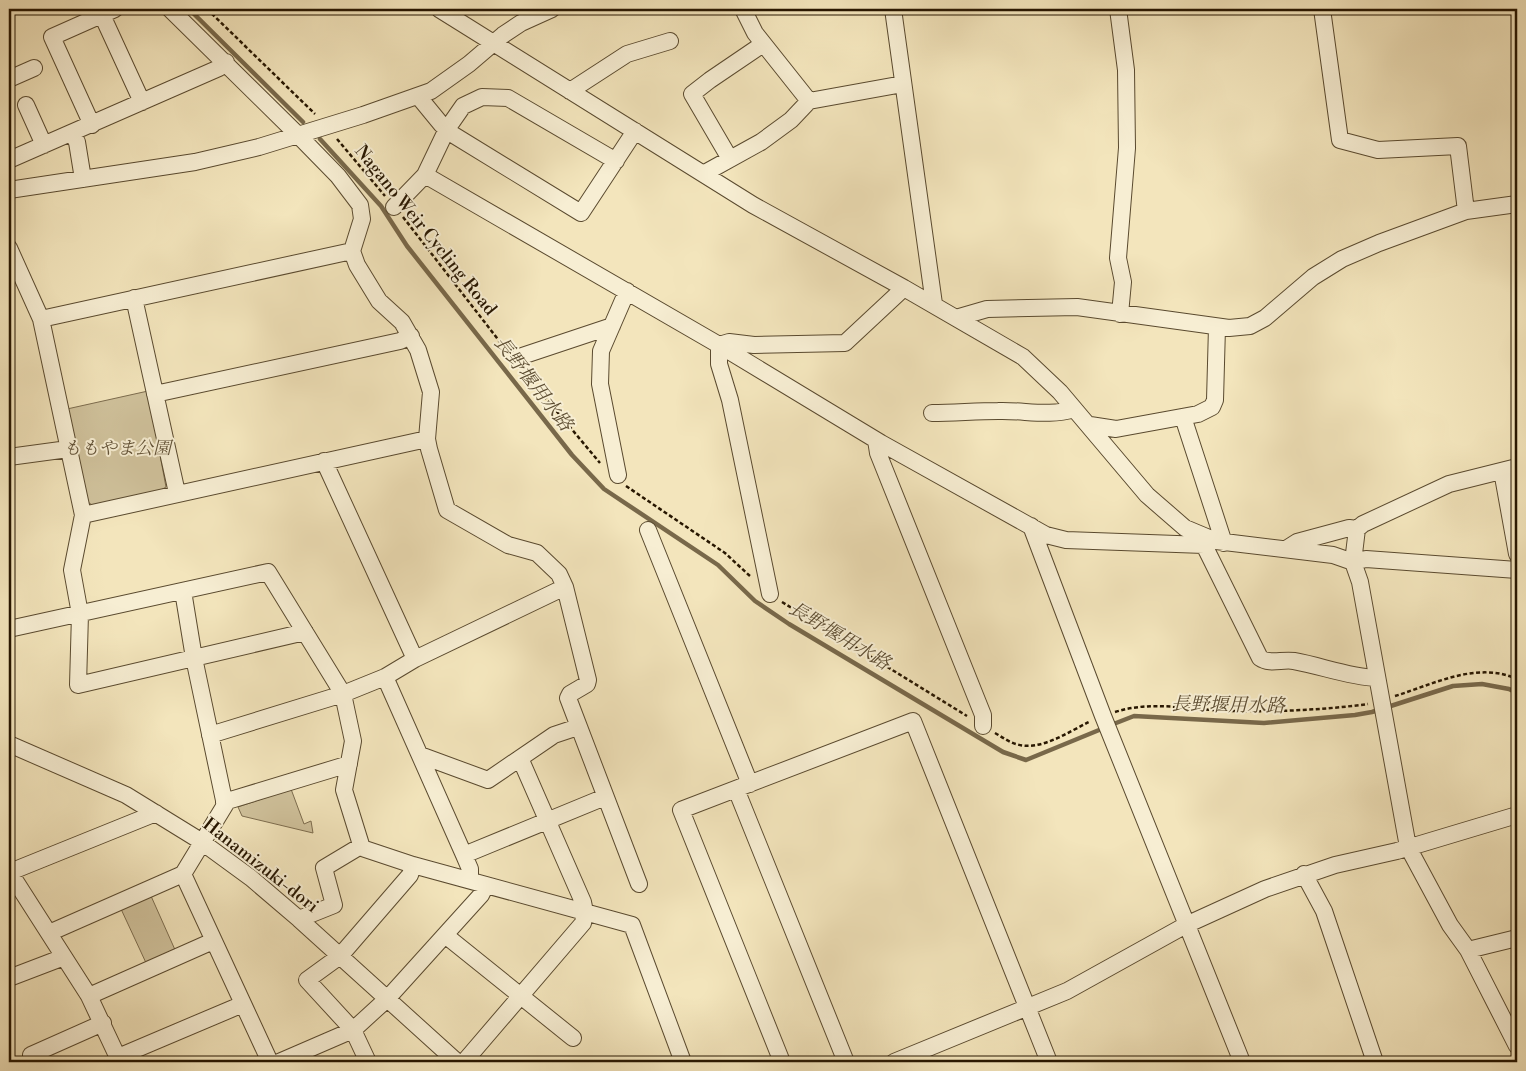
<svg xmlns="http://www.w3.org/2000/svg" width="1526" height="1071" viewBox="0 0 1526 1071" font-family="'Libre Bodoni','Noto Serif JP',serif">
<rect width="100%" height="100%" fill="#f3e5bc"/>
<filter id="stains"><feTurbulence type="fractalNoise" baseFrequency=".004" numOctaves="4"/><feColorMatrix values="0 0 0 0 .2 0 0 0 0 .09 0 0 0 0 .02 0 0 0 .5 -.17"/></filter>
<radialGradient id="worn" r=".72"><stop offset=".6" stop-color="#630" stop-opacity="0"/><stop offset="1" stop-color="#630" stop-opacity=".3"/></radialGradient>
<path fill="#d0c29c" stroke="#7c6c4e" d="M148,391L166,487L159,491L94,506L86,501L67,409Z
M291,789L304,824L311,821L313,833L242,816L238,807Z
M151,896L176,952L147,965L121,909Z"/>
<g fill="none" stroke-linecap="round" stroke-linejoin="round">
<path stroke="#78684a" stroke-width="4.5" d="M189,9L303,122
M320,139L381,206L407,246L572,455L604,489L718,565L755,601L789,624L1003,752L1026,760L1104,728
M1111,725L1134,716L1264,723L1355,715L1372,712L1453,686L1482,684L1509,689L1517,693"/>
<g stroke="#5a4a2f" stroke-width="18">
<path id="minor" d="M170,9L298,135L338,176L360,205L362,219L352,251L357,265L379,301L402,322L418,350L431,392L427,439L429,449L447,510L508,545L537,553L559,574L565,587L588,680L587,684L570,694L568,698L639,884
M439,9L753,205L904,288L1023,357L1060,392L1147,495L1185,528L1216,541L1333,555L1353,562L1360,582L1408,847L1450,925L1468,950L1517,1046
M743,9L755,33L809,101
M893,9L934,304
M1118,9L1126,70L1127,148L1118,258L1123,282L1120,314
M1322,9L1340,140L1378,150L1458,146L1466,211
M102,15L142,102
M9,79L34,68
M570,91L627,54L670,41
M418,96L441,124L452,134L581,213L635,131
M26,105L44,145
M92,125L52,37L115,9
M72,133L77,142L83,179
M730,159L692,94L710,80L763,44
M9,160L219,68L226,62
M703,174L761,142L791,120L809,101L903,84
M425,175L719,345L881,443L1046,535L1066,540L1204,545L1207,538
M9,190L195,162L259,147L363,115L431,91L469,64L503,35L521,23L552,9
M394,207L425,175L447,129L463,106L482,97L508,98L616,161
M9,248L41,319L83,515L72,570L80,614L78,685L305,632
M134,298L177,493
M956,318L987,309L1077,307L1229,328L1250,326L1265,318L1313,277L1342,259L1379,243L1466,211L1517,204
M41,319L352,251
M519,357L612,326
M155,394L400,341L411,336
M932,413C954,413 976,411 998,411C1025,410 1048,417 1074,409
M1183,417L1224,543
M1090,425L1116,429L1198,414L1212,407L1215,400L1217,327
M876,440L878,453L983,715V726
M9,457L68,449
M324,461L415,659
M1502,471L1517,554
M618,475L600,384L601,351L627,291
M83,515L427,439
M1031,526L1103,716L1242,1062
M648,530L750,784
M1204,545L1260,658C1270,665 1282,659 1294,661C1322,666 1349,677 1377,678
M1286,549L1297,542L1349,528L1357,529
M1353,562L1357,529L1363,524L1449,484L1517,467
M1353,562L1366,559L1517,570
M770,594L730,400L719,364V345L729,342L754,345L845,343L904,288
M9,629L268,572L343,694L353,741L344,790L362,848
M385,677L464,855L470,869V880
M210,735L343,694L385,677L415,659L565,587
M9,744L126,795L199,840L251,878L299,919L457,1062
M420,755L488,780L554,735L578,727
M736,789L846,1062
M224,802L349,764
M464,855L605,797
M9,871L89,996L120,1062
M10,872L156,813
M183,874L270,1062
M1304,874L1324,911L1375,1062
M299,919L334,905L324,868L359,847L413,865L632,925L683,1062
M49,933L183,874L225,805L194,658L183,591
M445,935L573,1038
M1468,950L1517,938
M9,978L64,957
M89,996L213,941
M118,1057L243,1004
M34,1062L31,1055L103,1023
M279,1062L353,1030L387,999L481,895L486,885
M368,1062L353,1030L307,980L340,956L410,875L413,865
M464,1062L583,923L585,912L583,902L520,758
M782,1062L681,810L913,721L1049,1062
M894,1062L1067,991L1186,925L1265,889L1335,865L1397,851L1517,815"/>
</g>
<path stroke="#271600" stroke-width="2.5" stroke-dasharray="4 2.5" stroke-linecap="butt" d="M207,9L315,114
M337,139L385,196
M403,217L507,351
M523,371L600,463
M626,486L725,553L751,577
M782,602L967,716
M1395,696C1434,684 1477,661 1517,679
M1115,712C1152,700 1192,710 1230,711C1276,712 1323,710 1368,704
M995,733C1002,737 1009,742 1016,744C1040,752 1068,732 1089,722"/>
<use href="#minor" stroke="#f7eed3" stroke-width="16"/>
</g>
<g text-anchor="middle" stroke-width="4" stroke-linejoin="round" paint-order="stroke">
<g font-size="18" fill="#271600" stroke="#f7eed3">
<text transform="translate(426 230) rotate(51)" y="6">Nagano Weir Cycling Road</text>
<text transform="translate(261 865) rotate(38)" y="6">Hanamizuki-dori</text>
</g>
<g font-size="18" font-style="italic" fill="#625237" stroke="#f7eed3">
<text x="117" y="454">ももやま公園</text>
</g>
<g font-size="19" font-style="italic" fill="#5d4d32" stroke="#f7eed3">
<text transform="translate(534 383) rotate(52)" y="7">長野堰用水路</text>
<text transform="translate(840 635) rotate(31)" y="7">長野堰用水路</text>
<text transform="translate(1228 704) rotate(1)" y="7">長野堰用水路</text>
</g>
</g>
<rect width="1526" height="1071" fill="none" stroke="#f3e5bc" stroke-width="30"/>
<rect x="10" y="10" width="1506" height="1051" fill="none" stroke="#271600" stroke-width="2.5"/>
<rect x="15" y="15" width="1496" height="1041" fill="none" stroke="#271600"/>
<rect width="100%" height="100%" filter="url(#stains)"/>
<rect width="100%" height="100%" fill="url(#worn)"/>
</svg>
